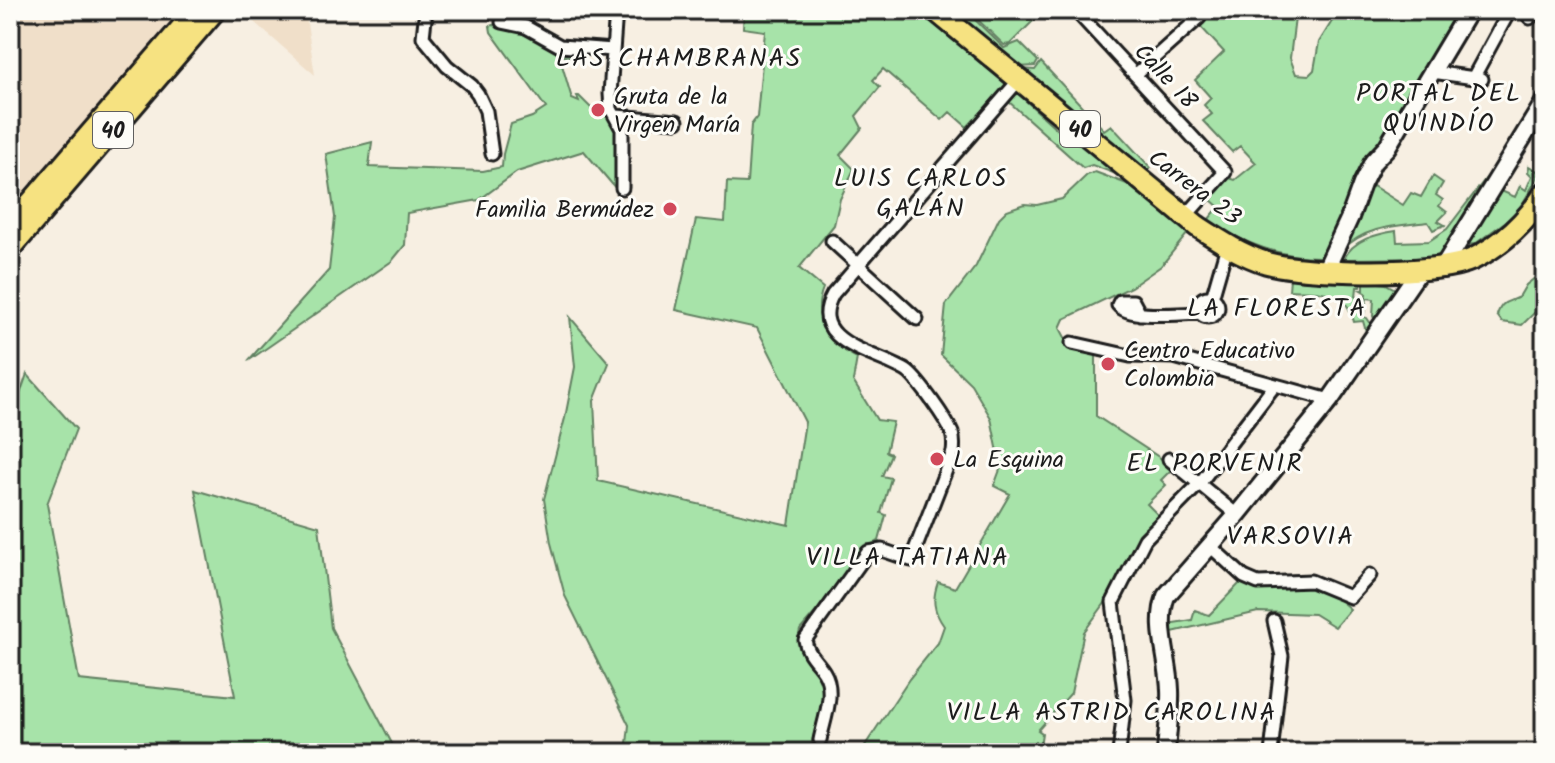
<svg xmlns="http://www.w3.org/2000/svg" width="1555" height="763" viewBox="0 0 1555 763" font-family="Kalam,sans-serif">
<rect width="100%" height="100%" fill="#f7efe2"/>
<filter id="ink" filterUnits="userSpaceOnUse"><feTurbulence type="fractalNoise" baseFrequency=".0125" numOctaves="2"/><feDisplacementMap in="SourceGraphic" scale="16" xChannelSelector="R" yChannelSelector="G"/><feConvolveMatrix kernelMatrix="1 2 1 2 8 2 1 2 1" color-interpolation-filters="sRGB"/></filter>
<g filter="url(#ink)">
<path fill="#f0dfc9" d="M10,10H95L97,22H153L167,10H179L189,18L10,224Z
M251,10H305L315,75L247,16Z"/>
<path fill="#a7e3a9" stroke="#628062" stroke-width="2" d="M744,10H917L1007,85L967,127L950,112L942,120L883,69L873,80L880,87L856,116L862,128L840,155L854,169L840,199L834,225L799,268L823,288C810,321 830,344 857,358L853,381L877,420L893,422L886,452L891,454L882,476L891,478L881,513L886,515L879,541L867,546L833,592L800,630L798,639L801,651L821,678L824,696L809,753H626L629,725L565,596L551,543L544,499L565,418L575,367L570,317L609,363L594,401L598,481L789,525L805,422L757,328L676,310L696,219L725,222L727,182L747,183L751,125L757,117L765,31L743,28Z
M946,10H974L973,18L1004,48L1019,42L1038,61L1035,66L1018,67Z
M977,10H1044L1010,44L1004,45L975,17Z
M1206,10H1296L1290,58L1296,74L1309,75L1314,70L1319,42L1339,10H1449L1453,30L1325,257C1281,258 1244,244 1208,220L1219,207L1210,199L1226,177L1235,180L1256,163L1240,146L1232,152L1203,121L1212,114L1204,105L1211,98L1195,80L1224,52L1201,27Z
M502,22L503,26L538,40L581,52L580,58L561,56L560,58L572,99L579,102L577,96H579L591,108L601,107L619,130L617,190L584,151L517,172L479,200L407,213L405,245L392,261L248,361L329,270L335,217L326,154L372,142L369,167L483,171L502,167L503,154L511,124L532,117L546,108L491,32L490,26Z
M1041,62L1104,130L1111,125L1151,168L1147,171L1099,134L1021,69L1035,70Z
M1015,91L1059,131L1069,135L1119,175L1092,165L1083,168L1008,101Z
M1502,157L1450,245L1437,258L1344,259C1353,239 1377,234 1396,231L1397,242L1429,241L1447,229Z
M1545,159V165L1517,213L1475,244L1464,245L1499,190L1515,197L1520,186L1526,190L1532,176L1528,172L1529,166L1539,172Z
M1095,172L1127,184L1188,233L1161,266L1131,287L1064,319L1060,328L1070,347L1096,355V416L1174,467L1161,480L1166,485L1147,504L1158,515L1139,536L1108,599L1084,632L1071,693L1038,730L1042,733L1039,753H860L909,679L938,643L944,626C933,611 932,599 938,582L955,588L1010,494L994,486L1001,467L991,418L971,384L941,355L946,305L976,266L999,218L1007,210L1024,204L1037,205L1062,199L1087,175Z
M1433,176L1443,183L1436,195L1443,200L1439,206L1447,212L1438,221L1445,225L1433,230L1428,222C1396,226 1366,226 1342,250L1364,186H1373L1403,205L1411,193L1421,197Z
M1545,270V314L1535,312L1522,325L1502,322L1497,315C1502,300 1507,303 1519,297L1526,285Z
M1290,278L1361,281V287H1357L1356,297L1363,298L1360,316L1367,318L1373,327L1367,335L1363,321L1354,322C1346,287 1319,292 1289,290Z
M1364,281L1386,284L1395,289L1397,293L1376,323L1373,316L1374,299L1367,298L1364,314L1366,293L1361,290H1364Z
M27,374L76,429L47,504L79,680L235,696L195,490L319,526L331,628L397,753H10V423Z
M1241,582C1262,597 1288,584 1311,587C1326,589 1339,599 1350,609L1335,627L1314,614L1258,612L1168,633L1167,624L1192,620L1195,610L1209,615Z"/>
<g fill="none" stroke-linecap="round" stroke-linejoin="round">
<g stroke="#1c1c1c" stroke-width="17">
<path id="street" d="M426,10L423,37L447,66L472,86L478,94L486,111L492,154
M616,10L610,94L611,109L622,129V188
M1075,10L1225,172L1186,216
M1524,10L1530,18
M502,22L526,27L560,46L613,50
M1432,72L1482,79
M1135,75L1199,18
M1473,78L1510,10
M616,116L677,121
M10,158L13,163L10,167
M832,241L917,319
M1198 307a10 10 0 1 1 20 0a10 10 0 1 1-20 0Z
M1212,298L1227,246
M1140,314L1133,301H1120L1118,305C1130,320 1181,313 1200,313
M1072,343L1130,356L1174,357L1330,400
M1169,459L1237,515
M1209,545L1244,577L1258,583L1311,581L1350,597L1370,575
M820,740C824,720 836,691 824,672C817,661 807,654 805,640L868,552L882,550L911,560L953,452C954,445 954,440 952,433C946,419 920,382 908,372C881,353 805,344 833,294L1019,80
M1119,753L1125,700L1113,602L1145,539L1200,483L1275,385
M1271,753L1282,656L1274,621"/>
</g>
<g stroke="#1c1c1c" stroke-width="22">
<path id="secondary" d="M1326,269L1350,217L1362,184L1373,162L1387,147L1469,10
M1442,269L1545,101
M1166,753C1167,732 1171,710 1170,690C1169,658 1155,626 1166,596L1237,515L1330,400L1419,271"/>
</g>
<g stroke="#1c1c1c" stroke-width="26">
<path id="highway" d="M935,10L1197,226C1220,241 1241,255 1267,263C1306,274 1437,276 1473,259C1502,245 1528,220 1545,193
M10,227L192,16
M10,249L215,10"/>
</g>
<use href="#street" stroke="#fdfcf7" stroke-width="11"/>
<use href="#secondary" stroke="#fdfcf7" stroke-width="16"/>
<use href="#highway" stroke="#f6e281" stroke-width="20"/>
</g>
</g>
<g fill="#d1495b" stroke="#fdfcf7" stroke-width="3">
<circle cx="598" cy="110" r="8"/>
<circle cx="670" cy="209" r="8"/>
<circle cx="1108" cy="364" r="8"/>
<circle cx="937" cy="459" r="8"/>
</g>
<g text-anchor="middle" stroke-width="6" stroke-linejoin="round" paint-order="stroke">
<g fill="#fdfcf7" stroke="#605f5e" stroke-width="2">
<rect x="1060" y="111" width="40" height="36" rx="6"/>
<rect x="93" y="112" width="40" height="36" rx="6"/>
</g>
<g font-size="22" font-weight="bold" fill="#1c1c1c">
<text x="1080" y="137">40</text>
<text x="113" y="138">40</text>
</g>
<g font-size="24" fill="#1c1c1c" stroke="#fdfcf7">
<text transform="translate(1166 76) rotate(47)" y="8">Calle 18</text>
<text transform="translate(1195 187) rotate(37)" y="8">Carrera 23</text>
</g>
<g font-size="24" fill="#1c1c1c" stroke="#fdfcf7" text-anchor="start">
<text x="614" y="104">Gruta de la<tspan x="614" dy="28">Virgen María</tspan></text>
<text x="654" y="217" text-anchor="end">Familia Bermúdez</text>
<text x="1124" y="358">Centro Educativo<tspan x="1124" dy="28">Colombia</tspan></text>
<text x="953" y="467">La Esquina</text>
</g>
<g font-size="26" letter-spacing="2" fill="#1c1c1c" stroke="#fdfcf7">
<text x="679" y="66">LAS CHAMBRANAS</text>
<text x="1439" y="101">PORTAL DEL<tspan x="1439" dy="30">QUINDÍO</tspan></text>
<text x="921" y="186">LUIS CARLOS<tspan x="921" dy="30">GALÁN</tspan></text>
<text x="1277" y="316">LA FLORESTA</text>
<text x="1215" y="471">EL PORVENIR</text>
<text x="1291" y="544">VARSOVIA</text>
<text x="908" y="565">VILLA TATIANA</text>
<text x="1112" y="720">VILLA ASTRID CAROLINA</text>
</g>
</g>
<rect width="1555" height="763" fill="none" stroke="#fdfcf7" stroke-width="40"/>
<rect x="20" y="20" width="1515" height="723" fill="none" stroke="#1c1c1c" stroke-width="3" filter="url(#ink)"/>
</svg>
